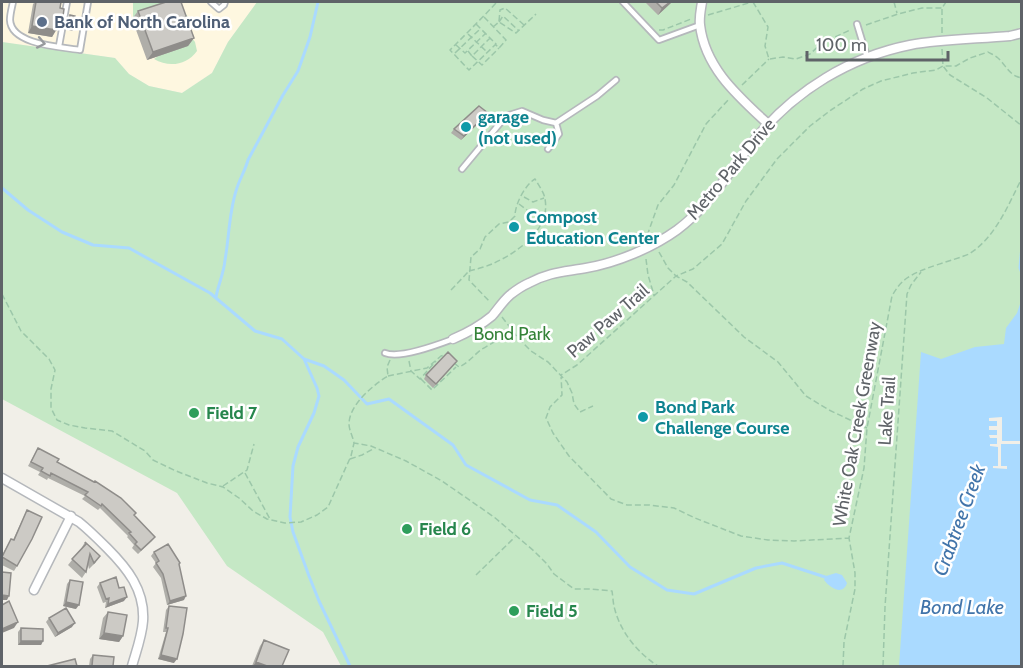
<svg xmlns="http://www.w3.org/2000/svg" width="1023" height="668" viewBox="0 0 1023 668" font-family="Cabin,sans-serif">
<rect width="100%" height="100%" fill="#f1efe8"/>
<path fill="#fef7e0" d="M2,2H257L228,42L212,73L182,93L149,86L129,74L115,58L2,42Z"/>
<path fill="#c5e8c5" d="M133,2H177L193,24L187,26L133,19Z
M257,2H1021V666H341L323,632L227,566L177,493L2,399V42L115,58L129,74L149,86L182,93L212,73L228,42Z
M189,34L195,42L197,51C187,65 169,68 154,59Z"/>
<path fill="#aadaff" d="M1021,301V666H899L921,352L941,359L975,347L1004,344L1006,328L1017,313Z
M836,573L842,575L847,583C843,596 830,588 824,580L826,576Z"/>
<path fill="#f1efe8" d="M1002,417V441H1021V444H1001V466H1007V469L993,468V466H998V447L990,446V444H997V438H990L989,435H997V430H989V426H997V421H989V418Z"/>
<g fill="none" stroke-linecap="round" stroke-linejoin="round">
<path stroke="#aadaff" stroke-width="3" d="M2,188L28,210L62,232L93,245L129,248L210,293L255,331L282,339L304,359L324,366L344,380L367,404L389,399L453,445L466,465L530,500L557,505L596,532L630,567L667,590L694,594L756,568L782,563L828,578
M1022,246L1020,268L1022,273
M216,297C218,285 224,273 225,260C229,238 229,213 236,191C239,180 245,171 248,160L283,95L298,71L310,37L318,2
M304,359L317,388L319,396L314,413L298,447L293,466L290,517L293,532L309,576L319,601L350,666"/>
<g stroke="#b5b8bc" stroke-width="8">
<path id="service" d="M13,2C12,7 10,14 10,20C11,45 62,47 80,50L88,2
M211,2L219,9L224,5L225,2
M623,2L659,40L700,25
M857,24L867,57
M59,46L67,2
M548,149L559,134L556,123
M462,169L506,116L522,111L543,120L556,123L597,96L616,80
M385,353C400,359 437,345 453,339"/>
</g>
<g stroke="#b5b8bc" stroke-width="11">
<path id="minor" d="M702,2C701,9 699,17 700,25C705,68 738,96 768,124
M453,339C467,333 480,326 492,316C498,309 503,301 510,295C515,291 522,286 529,283C549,272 564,272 586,268C616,263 652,248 677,230C711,205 731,168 757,137C796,90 850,57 910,45C942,39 977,39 1010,36L1022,33
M2,478L79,522C89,530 98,539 107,548C127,568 145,590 143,621C142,636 136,652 132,666
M34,590L71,516"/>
</g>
<path stroke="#9cc7a9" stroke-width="1.5" stroke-dasharray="6 3" stroke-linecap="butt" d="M753,2L768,27L765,46L769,59
M894,2L897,13
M708,15L752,2
M484,17L506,40L499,48L495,44
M499,21L500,10L505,8L524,25
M499,22L503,16L518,30
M476,24L496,44L469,70L450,50C466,34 482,18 497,2
M866,25L898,14L922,8H942
M493,27L499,22L516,33L536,14
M659,30H663L691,19
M942,33V8L946,2
M468,34L486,51
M456,45L465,53L485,34
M942,49L943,66L950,75L987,98L1022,126
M468,51L472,56L490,38
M455,53L479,30
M472,56L482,65L499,48
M770,59L783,57L796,59L810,54L822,43L850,30
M742,85L769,59
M1022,161V167
M524,197L533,202L544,198
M519,204L527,210
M640,240V238L648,233L658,205L674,185L706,124L729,99
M659,252L668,268L676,276L577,365L561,375L562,395L550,407L546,418L553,433L569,456L611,499L627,505H649L674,508L695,518L741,536L768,540L794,541L849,538
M646,259L648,275L654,295
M469,271C477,269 485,267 492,264C517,253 554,228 544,195C542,190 538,184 535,179C525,185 515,204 515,216L509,222L499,224L485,237L480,249L471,257L469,280L490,302
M451,290L469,271
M2,294L21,331L49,359L55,370L51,389V408L57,420L69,425L85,428L112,431L145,451L153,460L176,471L207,483L223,487L239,498L253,511L267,519L285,523L301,522L317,515L328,507L351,456L354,443
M502,317L518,338L531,351L548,362L567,382L572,393L574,404L580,412L593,406
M390,360L387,367L388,376C373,385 349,405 349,424C349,430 353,437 354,443L371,446L406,461L442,481L494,517L534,551L547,564L554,574L574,589H591L612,591C613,597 613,604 615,610C621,633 639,654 658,666
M409,361L411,371L420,379L436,361
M454,363L459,367C468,363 474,355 482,349C492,343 502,338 511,331
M388,376L427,368L441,356L444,355L446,356
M421,379L432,390L456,367
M867,428L829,410L806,396L778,362L744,337L687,282L676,276L693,269L722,244L746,201L777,159L810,126L831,110L863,89L881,81L913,73L936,70L943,66H956L970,58L988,52C991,54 995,55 998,58C1006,65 1009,76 1022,78
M350,459L362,455L373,449
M245,473L270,519
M223,486L247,470L254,444
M476,575L515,537
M843,666L844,642L855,589V573L849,538L864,468L867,428L892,296C896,289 900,283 907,278C921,268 952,261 969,254C996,237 1008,205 1022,178
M883,666L885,607L907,294L911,285L921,272"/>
<use href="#service" stroke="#fff" stroke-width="4.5"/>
<use href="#minor" stroke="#fff" stroke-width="8"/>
</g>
<path fill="#afaea9" d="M35,2H59L57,29L52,37L28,33L33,4Z
M645,2H672L658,15Z
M138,11L194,38L188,46L147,60L132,19Z
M485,117L461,140L451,133L454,129Z
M457,361L433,388L424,379L426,375Z
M38,448L57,462L134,515L155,537L152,541L138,554L132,548L134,545L127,537L128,536L100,508L98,510L82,499L85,496L48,478L47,480L38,475L40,472L28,466Z
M27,510L17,566L14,571L2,565V555L11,539L13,540L24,516Z
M85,542L96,562L89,569L88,565L86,572L82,578L68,565L81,549Z
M154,552L179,565L184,600L167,605L161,578L153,567L156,563L151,556Z
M70,580L76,609L63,606L67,584Z
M100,583L124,601L105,608L106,602L103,603L97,587Z
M169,606L174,663L158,659L166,632H163L166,610Z
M108,612L123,636L119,642L99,639L103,618Z
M49,618L72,627L55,637L46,622Z
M21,628L43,641L41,645H18V632Z
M264,640L282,666H252L260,646Z
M93,655L113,666H89L90,659Z"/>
<path fill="#8f8d8a" d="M670,2H672L658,15L662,8Z
M58,22L62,23L57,29H53Z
M32,26L56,30L52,37L28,33Z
M194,38L188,46L147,60L153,52Z
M488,113L485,117L461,140L464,136Z
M2,595L9,596L7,600H2Z
M186,596L184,600L167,605L170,601Z
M127,597L124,601L105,608L108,604Z
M66,602L79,605L76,609L63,606Z
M18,622L14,628L2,633V629Z
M75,623L72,627L55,637L58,633Z
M104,633L123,636L119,642L99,639Z
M21,641H43L41,645H18Z
M161,655L177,659L174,663L158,659Z
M256,662L267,666H253Z"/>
<path fill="#cccac5" stroke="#8f8d8a" stroke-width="1.5" d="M36,2H61L60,8L64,9L62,23L58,22L56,30L32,26Z
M166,2H181L194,38L153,52L138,11Z
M656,2H670L662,8Z
M70,15L75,16L72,30L68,29Z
M479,106L488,113L464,136L454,129Z
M448,352L457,361L436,384L426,375Z
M38,448L59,459L57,462L94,482L95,481L121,498L136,513L134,515L155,537L141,550L135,544L137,542L129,533L131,532L102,504L101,506L85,495L88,492L51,473L50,476L41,471L43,468L31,462Z
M27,510L42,517L32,539L17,566L2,557L11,539L14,540Z
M85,542L100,556L94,563L90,554L86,572L72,559L86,544Z
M168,544L180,563L179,564L186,596L170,601L163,574L156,563L159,561L154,552Z
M2,572L11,573L9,596L2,595Z
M116,577L119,588L124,587L127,597L108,604L109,598L106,599L100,583Z
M70,580L83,582L79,605L66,602Z
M9,601L18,622L2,629V605Z
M169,606L187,608L183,634L177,659L161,655L168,628H166Z
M66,608L75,623L58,633L49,618Z
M108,612L127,615L123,636L104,633Z
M21,628L43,629V641H21Z
M264,640L289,650L282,666H267L256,662Z
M93,655L114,657L113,666H92Z
M75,659L77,666H47Z"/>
<defs><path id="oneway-chevron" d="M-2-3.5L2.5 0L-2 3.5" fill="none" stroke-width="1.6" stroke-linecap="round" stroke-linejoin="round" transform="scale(1.5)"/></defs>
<use stroke="#979a9d" href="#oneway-chevron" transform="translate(41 43) rotate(11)"/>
<circle fill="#5c6f8a" stroke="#fff" stroke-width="2" cx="42" cy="22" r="6"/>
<g fill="#0f9aa8" stroke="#fff" stroke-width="2">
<circle cx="466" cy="127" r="6"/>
<circle cx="514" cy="227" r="6"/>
<circle cx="643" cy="417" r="6"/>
</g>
<g fill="#2e9e5b" stroke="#fff" stroke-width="2">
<circle cx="194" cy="413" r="6"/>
<circle cx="407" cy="529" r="6"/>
<circle cx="514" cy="611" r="6"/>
</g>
<g text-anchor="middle" stroke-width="5" stroke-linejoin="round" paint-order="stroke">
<g font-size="18" font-weight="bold" fill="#4e5e75" stroke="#fff" text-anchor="start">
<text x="54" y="28">Bank of North Carolina</text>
</g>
<g font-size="18" font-weight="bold" fill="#0d838f" stroke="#fff" text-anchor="start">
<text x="478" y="123">garage<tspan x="478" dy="21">(not used)</tspan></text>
<text x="526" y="223">Compost<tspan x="526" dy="21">Education Center</tspan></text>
<text x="655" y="413">Bond Park<tspan x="655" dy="21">Challenge Course</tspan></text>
</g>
<g font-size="18" fill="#5f6368" stroke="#fff">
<text transform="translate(731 169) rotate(-50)" y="6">Metro Park Drive</text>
<text transform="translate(608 321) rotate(-41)" y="6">Paw Paw Trail</text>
<text transform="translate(887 411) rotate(-86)" y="6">Lake Trail</text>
<text transform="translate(857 424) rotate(-80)" y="6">White Oak Creek Greenway</text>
</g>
<g font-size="18" fill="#348238" stroke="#fff">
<text x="512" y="340">Bond Park</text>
</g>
<g font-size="18" font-weight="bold" fill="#27864d" stroke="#fff" text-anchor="start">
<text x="206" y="419">Field 7</text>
<text x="419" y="535">Field 6</text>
<text x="526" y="617">Field 5</text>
</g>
<g font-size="20" font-style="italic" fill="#4174aa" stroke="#fff">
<text transform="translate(959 520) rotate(-70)" y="7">Crabtree Creek</text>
<text x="962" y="614">Bond Lake</text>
</g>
</g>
<rect width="1023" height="668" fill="none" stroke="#5f6368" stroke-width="6"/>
<path d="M807 51v9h141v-9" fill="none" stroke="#5f6368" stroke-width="3"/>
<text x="816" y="51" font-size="18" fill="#5f6368" stroke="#ffffff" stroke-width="4.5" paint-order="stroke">100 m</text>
</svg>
